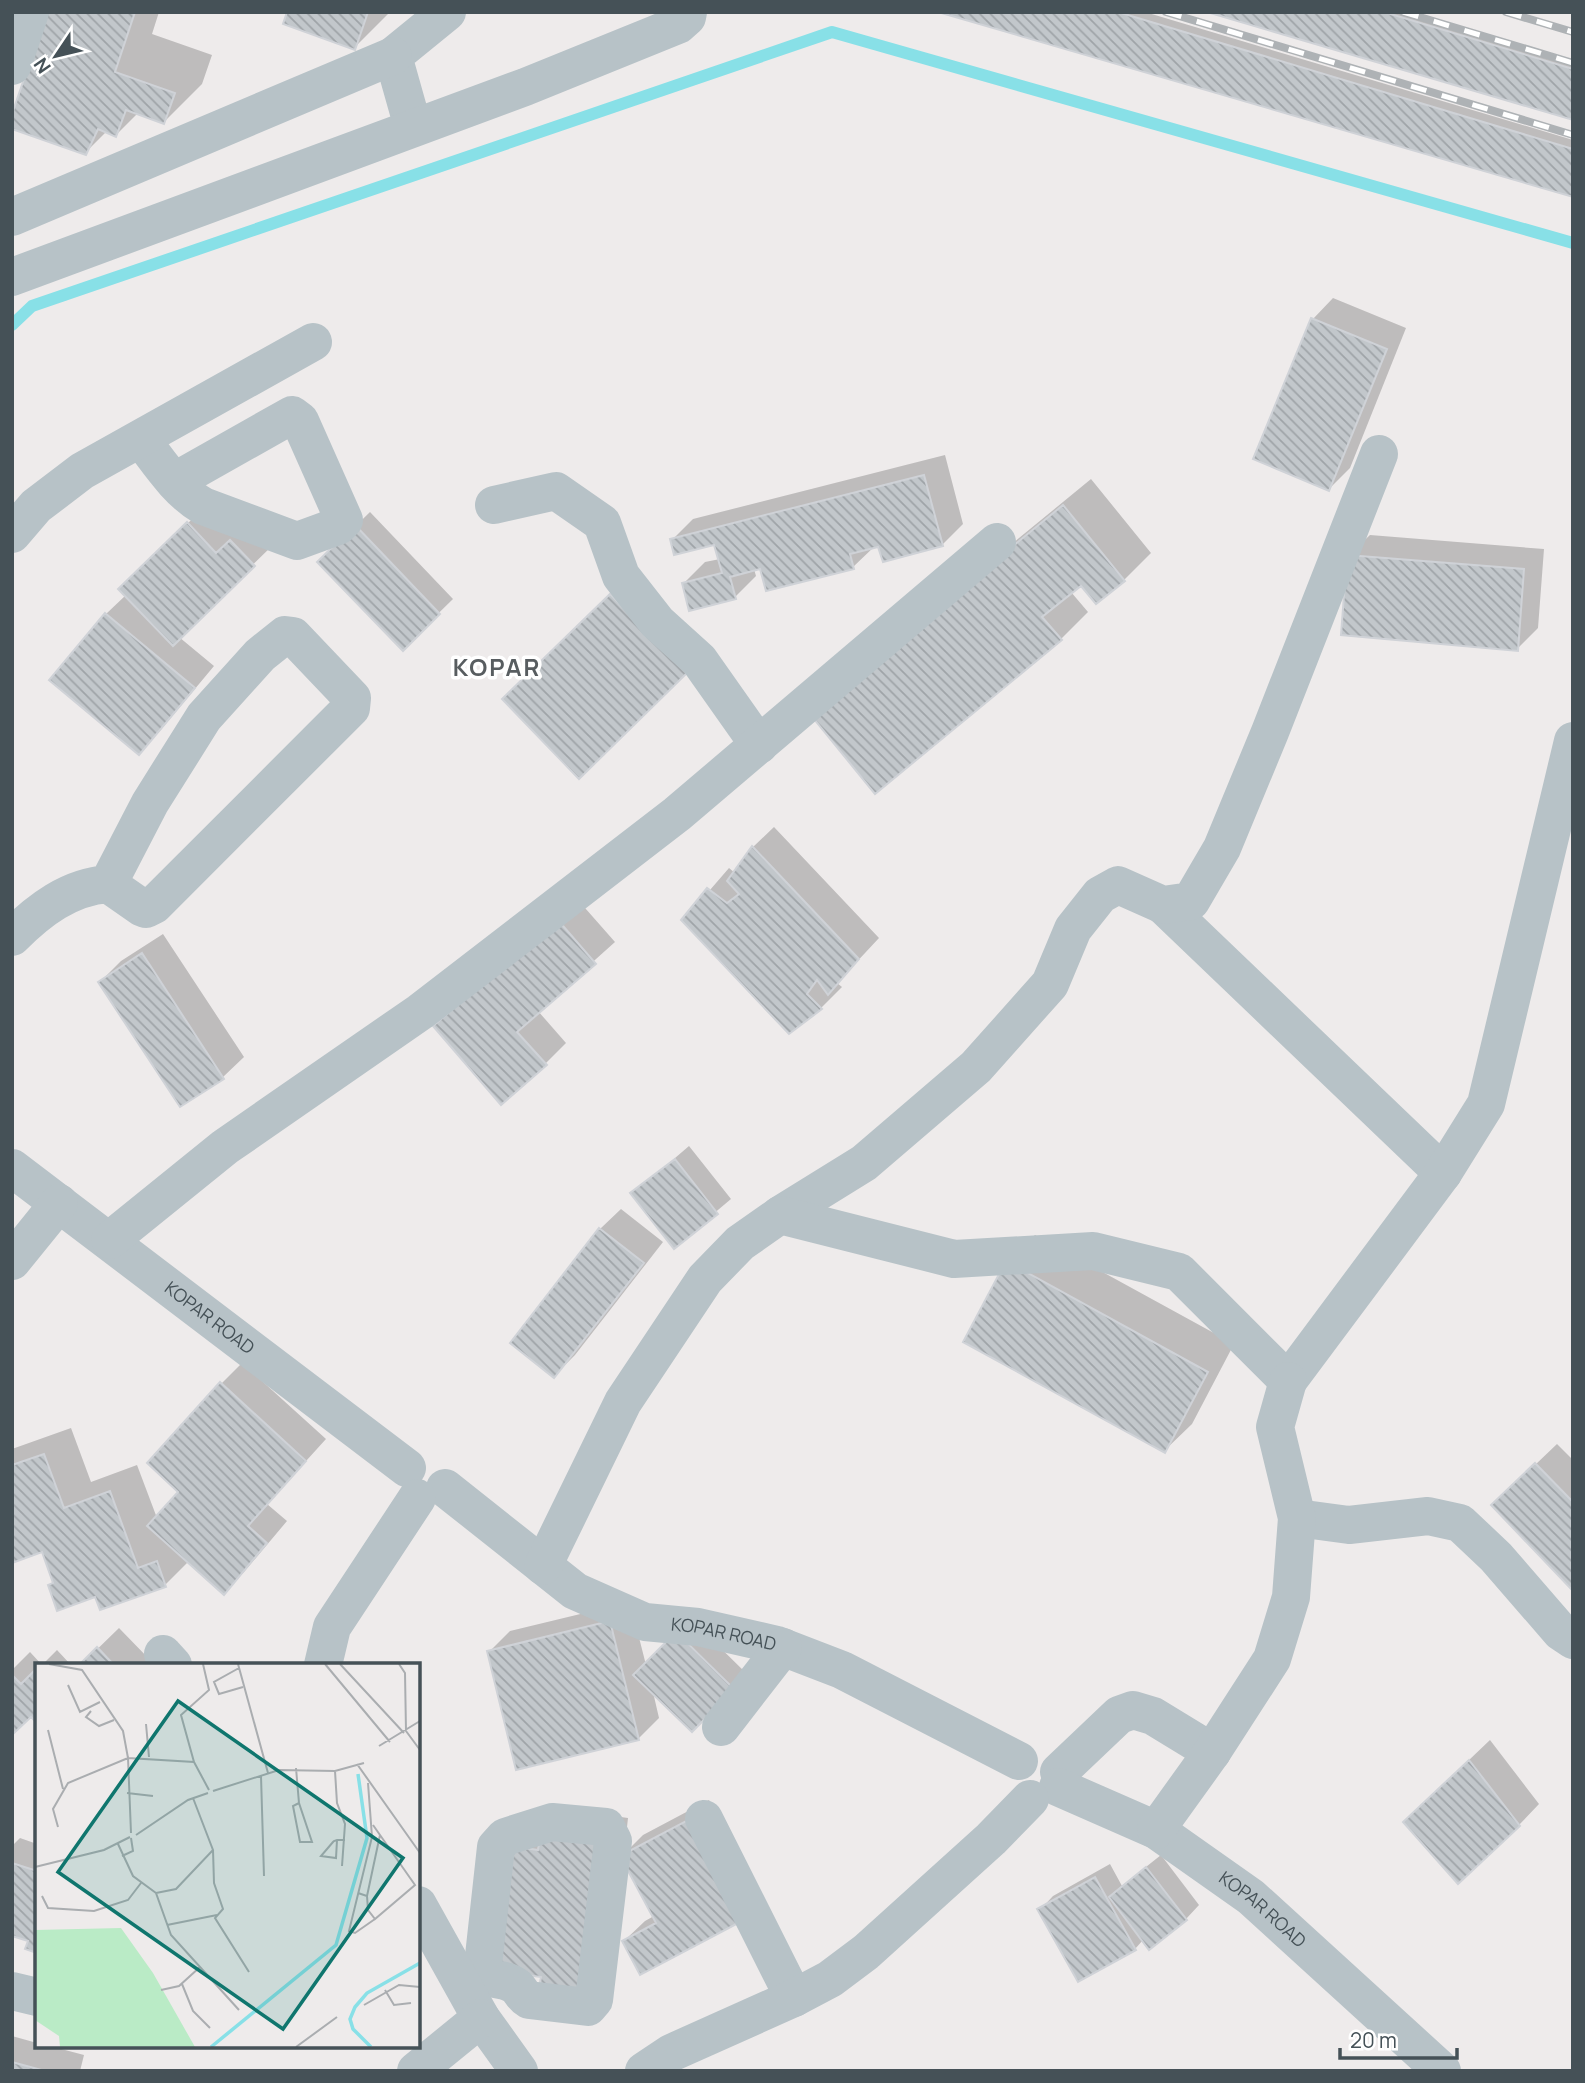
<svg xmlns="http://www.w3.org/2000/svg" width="1585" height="2083" viewBox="0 0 1585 2083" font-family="Manrope,sans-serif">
<defs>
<pattern id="building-back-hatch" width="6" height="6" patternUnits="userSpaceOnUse" patternTransform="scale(1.75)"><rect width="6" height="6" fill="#c2c7cb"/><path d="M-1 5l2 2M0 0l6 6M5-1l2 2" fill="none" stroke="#9fa4a8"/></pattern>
</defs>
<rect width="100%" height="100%" fill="#eeebeb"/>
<path fill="#0003" d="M48,12H159L152,34L212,55L202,84L164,122L138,113L116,135L107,131L85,153Z
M289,12H390L354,48Z
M944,12H1145L1573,140V195Z
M1214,12H1411L1573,61V118Z
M1333,298L1406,328L1350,468L1329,489L1313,319Z
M945,455L963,524L942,545L875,546L853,567L754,569L756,576L735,597L684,583L705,562L720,559L716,543L672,540L693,519Z
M1091,479L1151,553L1124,580L1081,583L1071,592L1088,612L1061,639L839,686Z
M209,503L274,544L179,637L214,666L159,732L138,753L52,679L106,614L126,595L141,568Z
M370,512L453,599L403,648L319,562Z
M1370,535L1544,549L1538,628L1517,649L1349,555Z
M774,827L879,938L837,983L842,987L821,1008L789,1031L684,920L729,868L735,873L753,847Z
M578,900L615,942L538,1011L566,1043L545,1064L435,1026Z
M163,934L244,1057L223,1077L181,1105L100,982L121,961Z
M689,1146L731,1199L674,1247L633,1194Z
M621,1209L663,1242L575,1355L554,1376L600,1229Z
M1035,1235L1234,1344L1192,1424L1164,1451L1008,1262Z
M242,1363L326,1439L267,1504L287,1521L244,1572L224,1593L189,1561L165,1585L96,1594L50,1585L54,1581L43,1550L12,1561V1449L71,1428L91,1482L137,1465L157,1518L181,1492L221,1384Z
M1557,1444L1573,1460V1589L1514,1485Z
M630,1602L646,1665L691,1619L747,1674L691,1730L653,1692L659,1718L638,1739L489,1652L510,1631Z
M119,1628L152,1662L150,1665H81Z
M57,1650L71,1665H37V1720L31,1714L12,1732V1670L30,1652L42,1665Z
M1490,1740L1539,1804L1519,1825L1426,1801Z
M709,1800L762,1899L624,1941L645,1921L654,1916L623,1859L543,1975L509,1846L563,1809L628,1818L624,1854L643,1835Z
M20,1838L37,1844V1952L31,1940L12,1934V1846Z
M1161,1855L1199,1905L1186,1919L1143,1940L1135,1949L1040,1910L1053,1896L1110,1864L1122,1886Z
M12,2036L37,2043V2046H50L84,2055L80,2071H12Z"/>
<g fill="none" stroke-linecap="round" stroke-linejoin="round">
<path stroke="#88e0e7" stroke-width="12" d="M12,325L32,306L832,32L1573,243"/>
</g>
<path fill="url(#building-back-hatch)" stroke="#cfd2d7" stroke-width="2" d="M47,12H135L115,72L175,93L164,124L126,110L116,137L98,129L86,155L12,129V114Z
M287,12H368L355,50L283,24Z
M938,12H1118L1573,149V197Z
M1207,12H1384L1573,69V120Z
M1311,318L1387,349L1329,491L1253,459Z
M924,475L943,546L883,562L878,547L850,554L854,569L766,591L760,569L730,577L736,599L689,611L682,583L722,573L714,545L674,555L670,539Z
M1063,505L1125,581L1096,604L1081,586L1042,617L1062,640L875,794L809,713Z
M187,522L216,553L230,540L255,566L173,646L118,589Z
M355,525L440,614L403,651L317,562Z
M1347,555L1524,569L1518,651L1341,635Z
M610,594L687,673L579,779L502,699Z
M105,613L195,688L139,755L49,680Z
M752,846L859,959L828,995L817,980L807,994L822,1009L789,1034L681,920L707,888L727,903L739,894L727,881Z
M557,919L596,964L517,1032L547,1065L501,1105L433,1026Z
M142,953L224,1079L180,1107L98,982Z
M675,1159L718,1214L674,1249L630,1193Z
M599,1228L644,1263L554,1378L510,1343Z
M1006,1261L1208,1372L1165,1453L963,1342Z
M220,1382L306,1461L248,1526L267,1543L224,1595L147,1526L178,1492L147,1463Z
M44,1454L64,1508L110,1491L138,1568L157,1561L166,1587L100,1610L95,1597L57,1611L48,1585L53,1583L42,1552L12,1563V1465Z
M1535,1463L1573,1502V1591L1491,1505Z
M610,1621L639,1740L516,1770L487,1651Z
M676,1632L734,1689L692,1732L633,1675Z
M97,1647L114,1665H79Z
M35,1670L37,1671V1723L31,1717L12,1735V1675L21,1684Z
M1469,1760L1520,1826L1458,1884L1403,1822Z
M688,1820L742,1921L640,1975L622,1941L656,1923L620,1856Z
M541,1829L609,1839L587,2001L538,1994L541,1977L491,1970L507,1845L538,1850Z
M12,1863L37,1871V1953L25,1949L28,1941L12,1936Z
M1146,1867L1187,1920L1149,1950L1109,1897Z
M1095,1877L1136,1950L1078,1982L1037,1909Z
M12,2062L45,2071H12Z"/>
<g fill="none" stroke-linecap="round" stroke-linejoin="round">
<g stroke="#b7c2c7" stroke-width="38">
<path d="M12,66L30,12"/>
<path d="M413,127L393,56L447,12"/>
<path d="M12,217L393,56"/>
<path d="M12,277L525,87L678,25L687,17L688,12"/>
<path d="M141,439C159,462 177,491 203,506L297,541L338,526L344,520L300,421L292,415L175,481"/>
<path d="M494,505L556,491L602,523L621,576L657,622L699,660L759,745"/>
<path d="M12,534L36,506L82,471L313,342"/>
<path d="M1163,905L1443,1173"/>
<path d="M12,937C39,910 69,887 108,884L150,803L204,717L260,655L285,635L293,636L352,698L351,708L154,905L146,909L141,907L108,884"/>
<path id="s1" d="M12,1168L407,1468"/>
<path d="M780,1215L864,1163L976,1067L1050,984L1073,929L1100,895L1118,885L1163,905L1191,901L1222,848L1270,732L1379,454"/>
<path d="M110,1240L225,1147L420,1012L677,814L997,542"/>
<path d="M12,1261L59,1203"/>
<path id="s2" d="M445,1488L575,1591L645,1622L698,1627L777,1645L842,1670L1019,1761"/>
<path d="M1297,1518L1349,1525L1428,1516L1460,1523L1496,1557L1561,1632L1573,1640"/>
<path d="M543,1566L623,1402L705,1279L740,1243L780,1215L954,1259L1093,1251L1179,1272L1288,1381L1443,1173L1486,1104L1573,741"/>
<path d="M163,1654L173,1665"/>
<path d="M323,1665L332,1627L417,1498"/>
<path d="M721,1727L783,1647"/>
<path d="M1059,1772L1119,1715L1133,1710L1153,1716L1212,1752"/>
<path id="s3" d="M1058,1787L1156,1830L1251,1897L1442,2071"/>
<path d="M704,1819L794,1998"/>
<path d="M552,1822L606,1827L613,1841L594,2000L588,2007L529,2000C522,1996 522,1992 517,1987C503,1975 490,1986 483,1965L496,1847L505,1837Z"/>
<path d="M1156,1830L1212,1752L1272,1659L1291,1597L1297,1518L1275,1427L1288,1381"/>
<path d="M418,1905L481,2018L519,2071"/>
<path d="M12,1991L37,1997"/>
<path d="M416,2071L481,2018"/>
<path d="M644,2071L671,2053L794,1998L830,1979L866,1952L991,1839L1030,1799"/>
</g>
<g stroke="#aeb2b5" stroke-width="8">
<path id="rail" d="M1166,12L1573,135
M1403,12L1573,63
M1506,12L1573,32"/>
</g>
<use href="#rail" stroke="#fff" stroke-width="5" stroke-dasharray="16" stroke-linecap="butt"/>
</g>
<g text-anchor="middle" stroke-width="7" stroke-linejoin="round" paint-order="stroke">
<g font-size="18" fill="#455157" stroke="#fff">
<text dy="6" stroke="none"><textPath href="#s1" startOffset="248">KOPAR ROAD</textPath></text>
<text dy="6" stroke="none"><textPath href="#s2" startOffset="322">KOPAR ROAD</textPath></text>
<text dy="6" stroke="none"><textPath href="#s3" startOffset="240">KOPAR ROAD</textPath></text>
</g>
<g font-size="24" font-weight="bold" letter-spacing="2" fill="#585d60" stroke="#fff">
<text x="497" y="676">KOPAR</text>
</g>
</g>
<g transform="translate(35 1663)">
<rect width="385" height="385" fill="#eeebeb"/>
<path d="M86,265L118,310L160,384H25L24,373L0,357V267Z" fill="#baebc6"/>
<path fill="none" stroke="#88e0e7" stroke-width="3.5" d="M176,384L301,282L332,175L323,111M336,384L318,366L315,356L320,344L332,330L385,300"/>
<path fill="none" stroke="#aaadb0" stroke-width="2" d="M14,1L47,7L88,68L93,95L159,99L174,127M203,1L233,110M290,1L355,79M305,1L369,70M364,1L370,10L371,68L385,87M204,5L179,19L184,31L208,24M33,22L45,49L65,39M56,48L51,54L64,63L79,57M111,61L114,94M13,67L28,126M344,83L385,58M159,99L146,52L174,27L168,1M322,101L385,190M261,105L264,140L277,179H265L258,143L264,140M300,108L302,140L310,161L307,203M226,113L229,213M333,120L337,174L314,268L320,270L340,256M178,128L244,107L300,108L329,100M92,130L118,133M158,135L178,187L141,226L121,230L136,272L204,347M23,164L18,146L33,120L93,95L96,170M101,172L153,137L173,130M302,177L301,195L286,193L298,179L299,178L302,177H310M83,181L98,213L121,230M178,187L179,220L188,246L180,255L214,309M87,193L98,188L96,175M0,204L69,187L95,174M323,230L332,233L333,247L340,256L380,222L338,162M7,233L13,245L59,248L93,237L106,220M332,233L345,172M132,262L182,252M147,321L158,348L175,365M126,327L144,323L165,304M350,327L359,342L376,340M329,342L364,322L385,324M261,384L302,354"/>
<path fill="#0f766e" fill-opacity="0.15" stroke="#0f766e" stroke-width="3.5" d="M143,38L368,195L248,366L23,209Z"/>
<rect width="385" height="385" fill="none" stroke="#455157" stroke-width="3.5"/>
</g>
<rect width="1585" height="2083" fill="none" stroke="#455157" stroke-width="28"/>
<g transform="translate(56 56) rotate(235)" stroke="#ffffff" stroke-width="5" paint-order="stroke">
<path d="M0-5L12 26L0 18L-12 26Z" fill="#455157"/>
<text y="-10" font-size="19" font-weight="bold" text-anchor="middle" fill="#455157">N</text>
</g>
<path d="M1340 2048v10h117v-10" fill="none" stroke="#455157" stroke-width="3.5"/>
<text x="1350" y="2048" font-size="21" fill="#455157" stroke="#ffffff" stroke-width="5" paint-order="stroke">20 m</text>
</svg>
